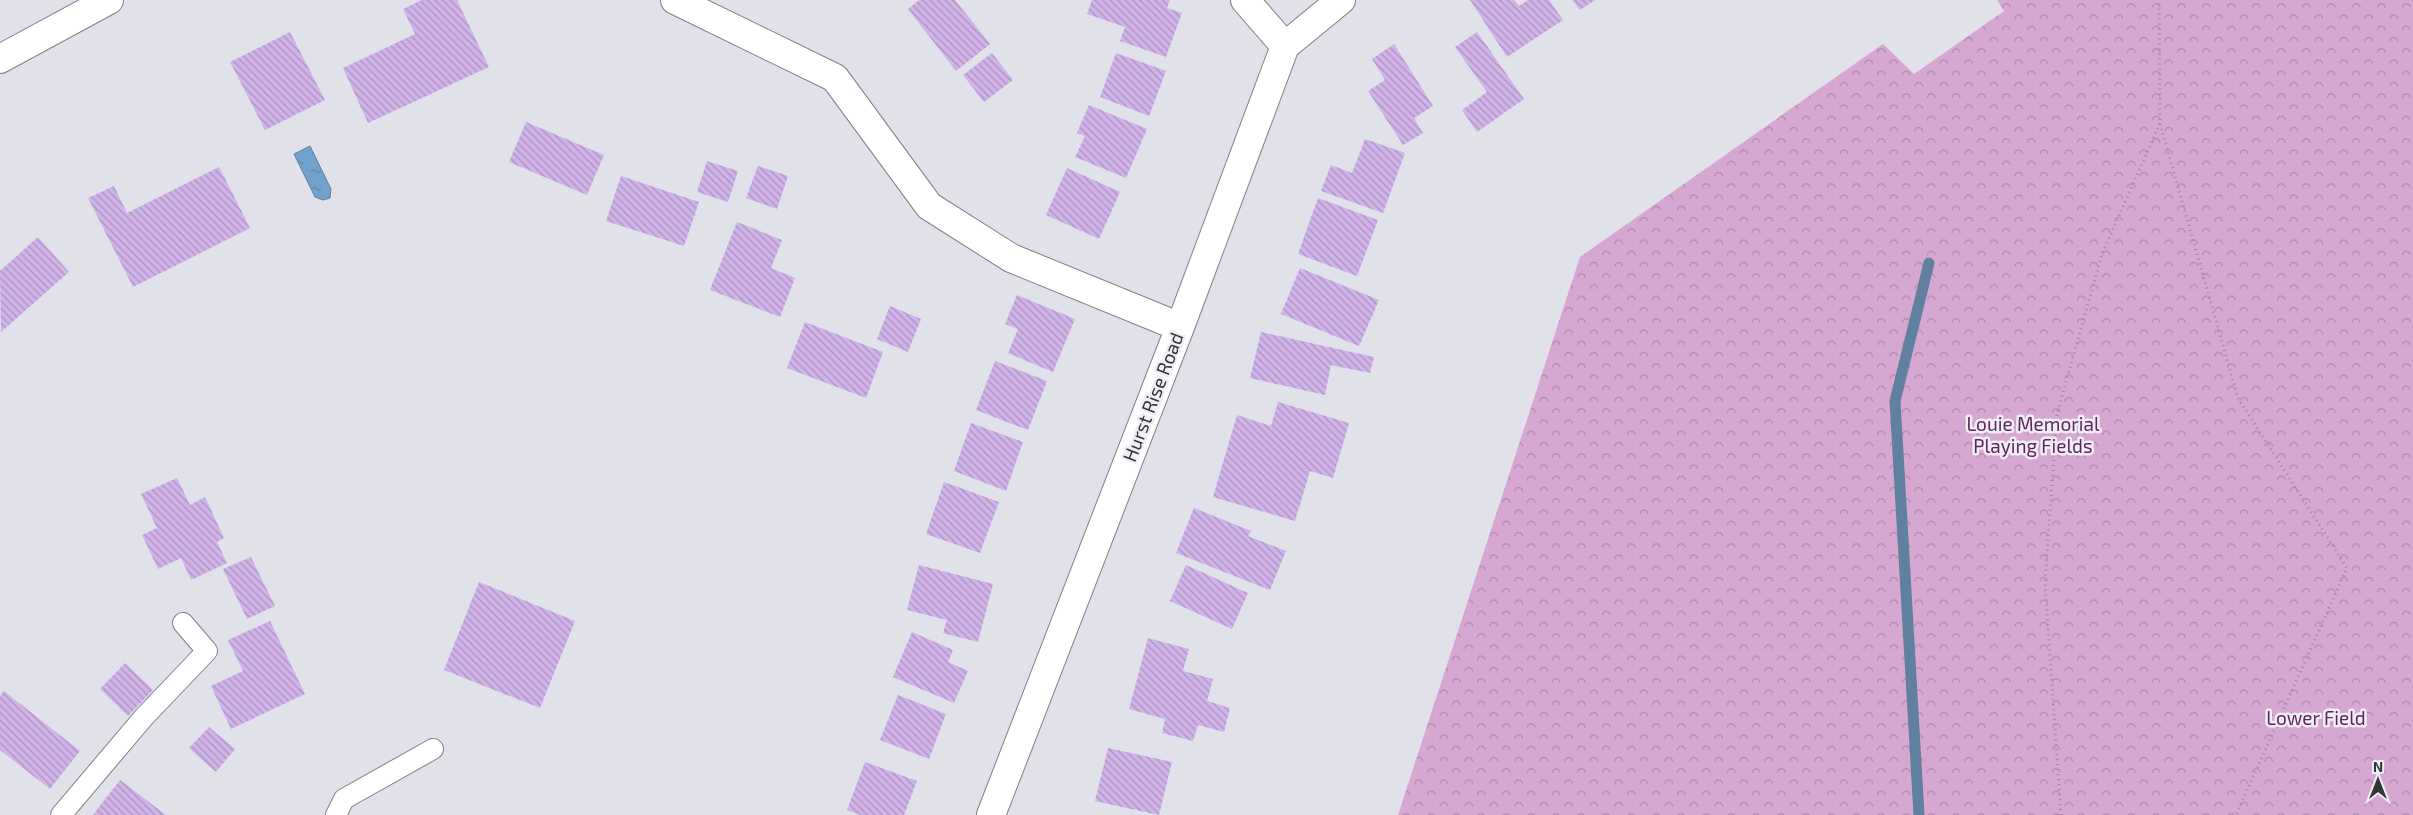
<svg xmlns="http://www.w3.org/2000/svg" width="2413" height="815" viewBox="0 0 2413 815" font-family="'Exo 2',sans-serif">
<defs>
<pattern id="park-crowns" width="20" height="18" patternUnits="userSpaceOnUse" patternTransform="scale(1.25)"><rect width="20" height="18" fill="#d6a7d1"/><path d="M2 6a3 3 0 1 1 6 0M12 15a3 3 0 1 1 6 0" fill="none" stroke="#ae89aa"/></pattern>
<pattern id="water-ripples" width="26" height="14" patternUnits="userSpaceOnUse" patternTransform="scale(1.25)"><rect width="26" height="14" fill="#72a2cc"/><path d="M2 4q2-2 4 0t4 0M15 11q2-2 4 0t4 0" fill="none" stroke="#5e85a6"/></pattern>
<pattern id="building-back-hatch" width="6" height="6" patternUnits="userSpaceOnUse" patternTransform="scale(1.25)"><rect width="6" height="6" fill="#d0b3e9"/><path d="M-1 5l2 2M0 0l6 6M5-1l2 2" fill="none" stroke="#aa92be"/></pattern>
</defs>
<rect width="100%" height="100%" fill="#e1e1ea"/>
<path fill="url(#park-crowns)" d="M1997,0H2413V815H1398L1580,257L1883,44L1914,74L2004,11Z"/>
<path fill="url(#water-ripples)" stroke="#5f819f" d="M310,146L331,189L330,198L323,200L315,197L294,154Z"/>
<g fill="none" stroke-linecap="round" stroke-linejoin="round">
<path stroke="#5f819f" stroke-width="11" d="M1919,815L1895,401L1929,263"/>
</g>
<path fill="url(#building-back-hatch)" d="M422,0H457L489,67L368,123L343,68L415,34L403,9Z
M919,0H955L990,44L956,71L908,9Z
M1092,0H1170L1167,8L1182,13L1166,57L1120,41L1125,27L1087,14Z
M1470,0H1514L1519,6L1528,0H1549L1563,20L1507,57Z
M1572,0H1595L1580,10Z
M290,32L325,100L265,130L230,62Z
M1477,32L1524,99L1477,132L1462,110L1487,92L1455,47Z
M1394,44L1433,106L1414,118L1423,133L1403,145L1368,91L1385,80L1372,59Z
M992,53L1013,80L984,102L963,75Z
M1116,53L1166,71L1149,116L1100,97Z
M1089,105L1147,129L1126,178L1075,157L1085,136L1077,133Z
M526,122L604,155L587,195L509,162Z
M1365,139L1405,153L1383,213L1321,191L1331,165L1352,173Z
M707,161L738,171L728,202L697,192Z
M758,166L788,176L777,209L746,198Z
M219,167L250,228L133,287L88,198L114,186L127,213Z
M1067,168L1120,192L1099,239L1046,215Z
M621,176L699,202L684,246L606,221Z
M1318,198L1378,220L1357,276L1298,254Z
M737,222L782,240L771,268L795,278L780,317L710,290Z
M38,237L69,272L1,332L0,271Z
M1300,268L1379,300L1359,346L1281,314Z
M1017,295L1075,319L1053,372L1008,353L1018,329L1005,324Z
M890,306L921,319L908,352L877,339Z
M805,322L883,352L866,398L787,368Z
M1261,332L1374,357L1370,373L1331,365L1325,395L1250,378Z
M995,361L1047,381L1028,430L976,410Z
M1278,402L1349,423L1333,478L1310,471L1295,521L1213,497L1237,415L1271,426Z
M971,423L1023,442L1006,491L954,471Z
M177,478L190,505L205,497L224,538L217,542L227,563L191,580L181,558L158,569L142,535L157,528L141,494Z
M944,482L999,502L980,553L926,534Z
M1194,508L1251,531L1248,536L1286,551L1270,590L1176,553Z
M251,557L275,606L247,619L223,569Z
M919,565L993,584L978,642L943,633L947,620L907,610Z
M1186,565L1248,593L1232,629L1170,601Z
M479,582L575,621L540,708L444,670Z
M270,621L305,694L231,729L211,686L243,671L228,640Z
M912,632L953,650L948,662L968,671L954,703L893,677Z
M1148,638L1189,649L1183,671L1213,679L1207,701L1230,708L1224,732L1198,725L1193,741L1162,733L1165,719L1129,709Z
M125,663L153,690L128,716L100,689Z
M4,691L80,751L50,789L0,750V696Z
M898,695L946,714L929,759L880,740Z
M209,727L235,749L216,772L189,748Z
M1108,748L1172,762L1159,815L1095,801Z
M865,762L917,781L904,815H860L847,810Z
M120,780L166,815H93Z"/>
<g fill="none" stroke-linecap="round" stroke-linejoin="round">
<g stroke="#7f7f87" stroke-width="22">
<path id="lane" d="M61,815L144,717L207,651L183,623
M336,815L344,799L433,749"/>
</g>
<g stroke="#7f7f87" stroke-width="30">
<path id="street" d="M675,0L835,78L929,206L1011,258L1180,327
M1245,0L1285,46
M0,59L109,0
M991,815L1180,327L1285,46L1341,0"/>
</g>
<path stroke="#8f8f95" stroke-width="3" stroke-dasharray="1 4" stroke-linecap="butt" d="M2160,124L2238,398L2347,568L2236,815
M2061,815L2045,582L2057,414L2102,254L2160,123L2159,0"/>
<use href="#lane" stroke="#fff" stroke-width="20"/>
<use href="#street" stroke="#fff" stroke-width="28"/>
</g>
<g text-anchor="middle" stroke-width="5" stroke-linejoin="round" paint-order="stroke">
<g font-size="19" fill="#343437" stroke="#efeef7">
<text transform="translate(1153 397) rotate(-69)" y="7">Hurst Rise Road</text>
</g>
<g font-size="19" fill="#5f265c" stroke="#efeef7">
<text x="2033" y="431">Louie Memorial<tspan x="2033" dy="22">Playing Fields</tspan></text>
<text x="2316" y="725">Lower Field</text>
</g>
</g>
<g transform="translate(2378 780)" stroke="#efeef7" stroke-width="4" paint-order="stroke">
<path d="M0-4L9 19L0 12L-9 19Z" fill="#343437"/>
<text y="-8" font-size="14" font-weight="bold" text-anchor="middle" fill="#343437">N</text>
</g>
</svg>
